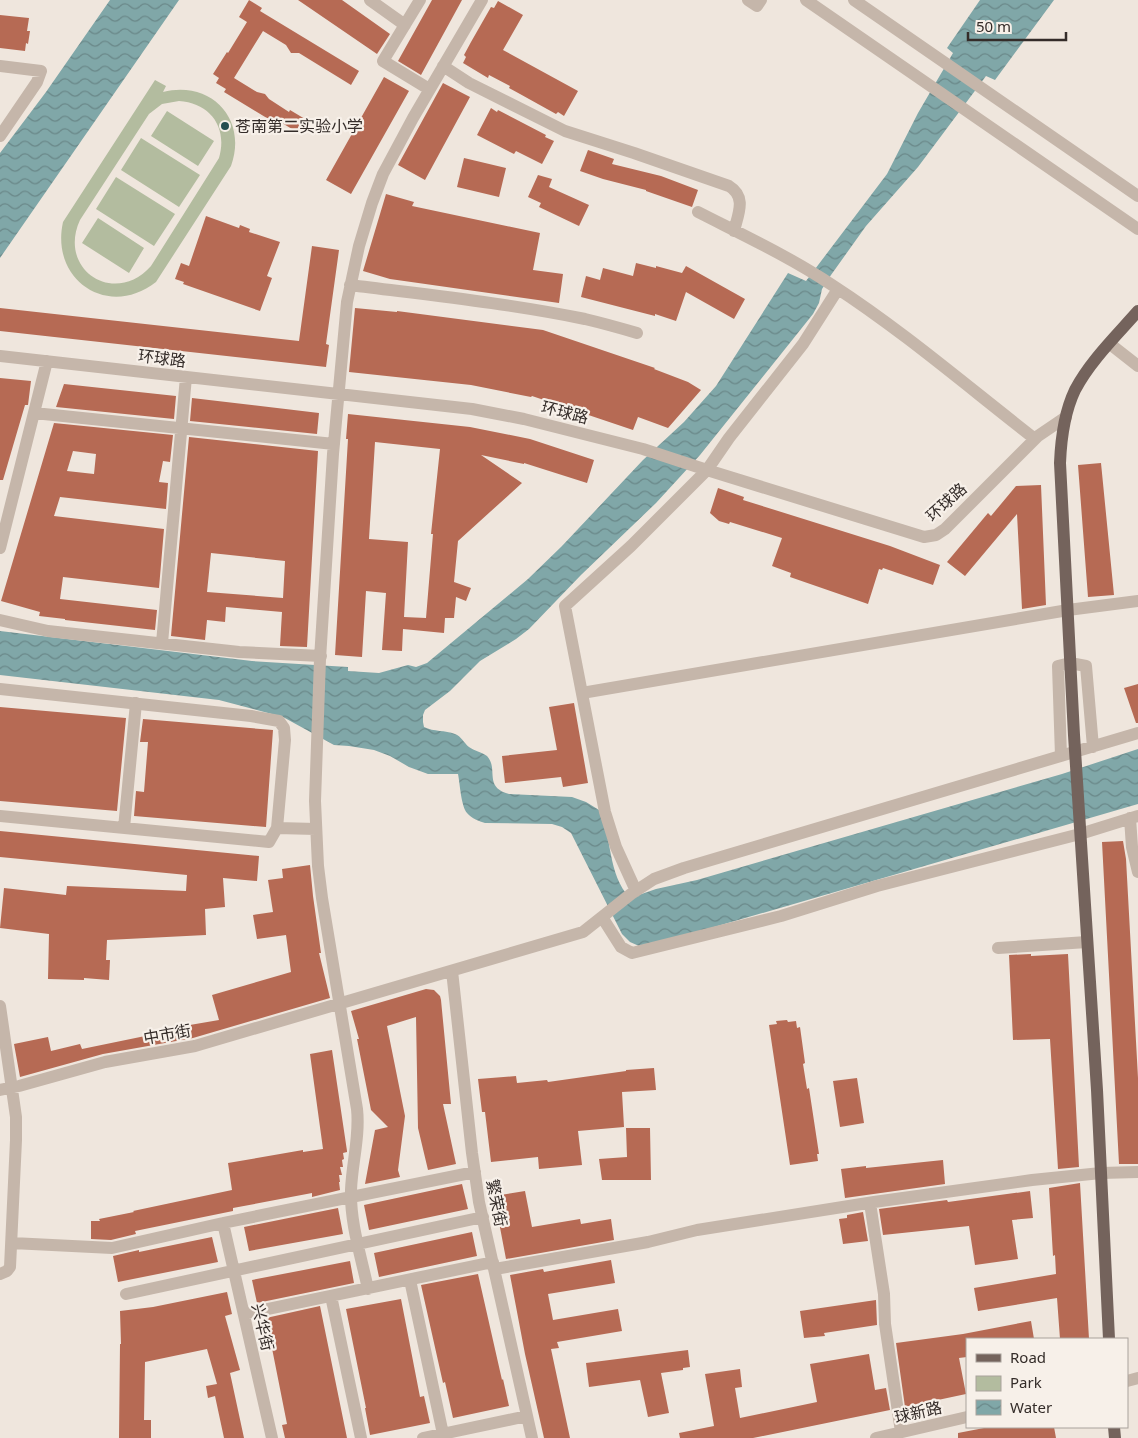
<svg xmlns="http://www.w3.org/2000/svg" width="1138" height="1438" viewBox="0 0 1138 1438" font-family="'Noto Sans','Noto Sans SC',sans-serif">
<defs>
<pattern id="water-waves" width="16" height="10" patternUnits="userSpaceOnUse" patternTransform="scale(1.25)"><rect width="16" height="10" fill="#80a7a8"/><path d="M0 5q4-4 8 0t8 0" fill="none" stroke="#6a8889"/></pattern>
</defs>
<rect width="100%" height="100%" fill="#efe6dd"/>
<path fill="#b3bc9f" fill-rule="evenodd" d="M155,80L166,86L163,92C211,80 248,119 231,166L156,282C109,319 50,281 63,222ZM179,101C210,103 228,127 219,158L151,266C115,307 57,270 80,220L149,114L162,104Z
M167,111L214,141L198,166L151,136Z
M141,138L200,175L179,207L121,170Z
M116,177L175,214L154,246L96,209Z
M98,218L144,248L129,273L82,243Z"/>
<path fill="url(#water-waves)" d="M110,0H179L0,258V153L46,92Z
M980,0H1054L995,80L986,76L918,167L866,226L831,275L822,289L819,303L813,314L700,455L656,503L581,575L529,629L516,639L480,661L450,691L425,710L423,715V722L424,727C434,732 445,730 455,734C461,736 464,743 469,747C474,751 482,752 487,756C499,769 483,787 509,794L572,797L586,802L599,810C613,838 607,874 630,898L656,889L697,880L1062,774L1138,749V804L697,932L639,946L630,942L622,934L571,833L562,827L552,824L485,823C479,821 472,819 467,813C461,806 460,784 458,774H428L409,767L390,756L374,750L349,746L334,745L283,717L219,700L0,675V631L252,661L348,667V671L379,673L408,665L416,667L427,663L528,579L562,546L643,460L684,422L716,386L788,273L806,281L887,174L918,113L953,53L947,48Z"/>
<path fill="#b66a54" fill-rule="evenodd" d="M249,0L262,8L260,11L359,71L351,85L299,53H291L286,45L263,31L234,78L257,92L265,94L269,99L289,112L290,110L305,119L297,132L282,123L280,126L224,92L226,89L216,83L219,78L213,74L227,52L228,53L247,22L239,17Z
M298,0H342L390,34L377,54Z
M432,0H462L421,75L398,61Z
M498,1L523,15L503,50L578,91L564,116L558,112L556,114L520,94L509,88L510,86L489,75L488,78L463,63L466,57L464,55L471,42L491,7L494,8Z
M0,15L29,18L27,31H30L28,44L26,43L25,51L0,48Z
M384,77L409,91L351,194L326,180Z
M443,83L470,97L425,180L398,165Z
M491,108L497,112L498,110L521,122L546,135L545,137L554,141L542,164L516,151L514,154L477,135Z
M588,150L614,159L612,164L661,176L698,190L692,207L646,191V190L603,179L580,171Z
M464,158L506,168L499,197L457,187Z
M538,175L552,179L549,187L589,205L579,226L539,207L541,203L528,197Z
M386,194L414,202L412,206L540,233L533,270L563,274L559,303L390,279L363,271Z
M206,216L239,228L240,225L250,229L249,232L280,242L267,276L272,278L260,311L183,284L184,282L175,279L181,263L189,266Z
M312,246L339,250L326,344L329,345L326,367L0,331V308L299,341Z
M636,263L656,268V266L682,273L686,266L745,299L734,319L686,292L676,321L655,314V316L581,297L586,276L600,280L603,268L633,276Z
M355,308L397,312V311L543,330L655,368L654,369L688,382L701,390L668,428L638,417L633,430L532,396L531,397L471,385L349,372Z
M0,378L31,381L28,405H25L3,480H0Z
M64,384L176,396L174,419L56,407Z
M192,398L319,413L317,434L190,421Z
M348,414L470,427L530,439L594,460L587,483L524,463V464L481,455L522,483L458,541L454,582L471,588L466,601L456,597L454,618H445L444,633L403,629L402,651L382,650L386,593L366,591L362,657L335,655L348,439H346ZM375,442L440,449L431,534H433L426,618L404,617L408,542L369,539Z
M54,423L173,435L170,462L163,461L159,482L168,483L166,509L60,497L54,516L164,529L159,588L63,577L60,599L157,610L155,630L65,620V619L39,616L40,612L1,601ZM73,451L96,454L94,474L67,471Z
M189,437L318,451L307,647L280,646L282,612L226,607L225,622L207,620L205,640L171,636ZM211,553L285,561L283,598L207,592Z
M1101,463L1114,595L1088,597L1078,465Z
M1041,485L1046,605L1022,609L1017,514L965,576L947,562L988,513L991,516L1016,486Z
M718,488L744,497L743,500L890,546L940,565L933,585L883,568L882,570L879,569L868,604L790,577L791,573L772,566L782,538L730,522L729,524L719,521L710,513Z
M1138,684V723H1136L1124,688Z
M574,703L588,783L563,787L561,777L505,783L502,756L557,750L549,707Z
M0,707L126,718L117,811L0,801Z
M143,719L273,730L266,827L134,816L136,791L144,792L148,742H140Z
M0,831L259,856L257,881L223,878L225,907L205,909L206,935L107,940L106,960H110L109,980L84,978V980L48,979L49,934L0,928L4,888L66,895L67,886L186,891L187,875L0,857Z
M1123,841L1126,859L1138,1078V1164H1119L1102,842Z
M310,865L313,896L321,953H319L330,998L193,1038L103,1054L20,1077L14,1044L48,1037L51,1051L80,1044L82,1049L150,1035L149,1032L219,1020L212,995L291,972L286,935L257,939L253,915L273,912L268,880L283,878L282,869Z
M1031,954V956L1068,954L1079,1167L1058,1169L1050,1039L1013,1040L1009,955Z
M426,989L434,990L440,996L441,1000L451,1104H443L456,1164L428,1170L418,1128L416,1017L387,1026L405,1116L398,1170L400,1177L365,1184L375,1130L388,1127L371,1110L357,1039H359L351,1011Z
M787,1020L788,1022L796,1021L797,1028L800,1027L805,1063L803,1064L807,1089L809,1088L819,1154H817L818,1161L790,1165L769,1025L777,1024L776,1021Z
M332,1050L347,1151V1152L343,1153L344,1159L342,1160L343,1167H340L342,1175H339L340,1182H339L340,1190L312,1197V1193L233,1208V1211L135,1231L136,1234L111,1240L91,1239V1221H100L99,1219L134,1212L133,1211L232,1190L228,1163L303,1150V1152L323,1149L310,1054Z
M654,1068L656,1090L622,1092L624,1127L578,1131L582,1165L539,1169L538,1157L491,1162L485,1112H482L478,1079L516,1076L517,1083L547,1080L548,1082L626,1071V1070Z
M857,1078L864,1123L840,1127L833,1081Z
M626,1128H650L651,1180H602L599,1159L627,1157Z
M943,1160L945,1184L845,1198L841,1169L866,1166V1168Z
M1080,1183L1089,1339H1060L1057,1298L978,1311L974,1288L1056,1274L1055,1255L1053,1256L1049,1188Z
M462,1184L468,1209L369,1230L364,1205Z
M525,1191L532,1227L580,1219L581,1224L611,1219L614,1240L506,1259L494,1196Z
M1030,1191L1033,1218L1012,1220L1018,1259L975,1265L969,1226L883,1235L879,1209L947,1200L948,1202Z
M338,1208L343,1234L249,1251L244,1227Z
M863,1212L868,1241L843,1244L839,1219L847,1218V1215Z
M472,1232L477,1256L379,1277L374,1253Z
M212,1237L218,1262L118,1282L113,1256L139,1250V1252Z
M611,1260L615,1283L548,1294L553,1320L618,1309L622,1331L557,1342L559,1348L551,1349L570,1438H544L525,1354L510,1275L543,1269L544,1272Z
M350,1261L354,1283L257,1303L252,1280Z
M478,1274L502,1380L503,1379L509,1406L453,1418L445,1382L443,1383L421,1285Z
M227,1292L232,1314L225,1316L240,1370L230,1373L244,1438H224L215,1396L208,1398L206,1386L217,1384L207,1349L145,1362L144,1420H151V1438H119L120,1344H121L120,1311L153,1307Z
M401,1299L420,1397L424,1396L430,1423L370,1435L365,1408H366L346,1309Z
M876,1300L877,1325L824,1333L825,1336L804,1338L800,1311Z
M320,1306L347,1438H285L282,1425L287,1424L266,1318Z
M1031,1321L1034,1339H967V1357L959,1358L966,1394L905,1407L896,1343L963,1334Z
M688,1350L690,1367L683,1368V1370L661,1373L669,1413L648,1417L640,1380L589,1387L586,1363Z
M869,1354L875,1390L886,1388L890,1410L753,1438H680L679,1433L714,1426L705,1374L740,1369L742,1387L735,1388L740,1418L817,1402L810,1364Z
M983,1427H1054L1056,1438H958V1433L984,1428Z"/>
<g fill="none" stroke-linecap="round" stroke-linejoin="round">
<path stroke="#c5b6aa" stroke-width="12" d="M370,0L405,25
M420,0L383,61L429,89
M748,0L757,6L761,0
M806,0L1138,229
M854,0L1138,196
M0,66L41,71L37,82L0,136
M443,66L469,83L565,131L634,153L729,186C747,197 738,214 734,231
M698,212C743,235 790,257 832,285C903,331 968,387 1035,439
M350,285C428,295 507,303 585,319C602,323 620,328 637,333
M1110,344L1138,366
M0,356L472,409L524,419L643,449L707,470L924,537L936,535L945,529L1038,436L1066,417
M34,413L334,444
M0,548L47,361
M0,620L48,631L239,652L321,656
M162,643L186,377
M0,689L251,716L279,721L284,728L285,740L277,828L269,842L0,816
M582,693L1068,610L1138,601
M1061,756L1058,666L1070,663L1086,666L1093,747
M1130,818L1132,847L1138,872
M124,828L136,703
M277,828L316,829
M636,891L616,847L605,812L565,606L631,546L707,470L729,438L803,344L838,289
M602,917L621,947L632,953L781,916L877,886L1080,834L1138,816
M998,948L1087,942
M452,971L472,1153L479,1202L532,1438
M0,1006L16,1117V1140L10,1267L7,1271L0,1274
M0,1090L19,1086L105,1062L195,1046L583,932L631,894L654,879L684,868L1138,733
M870,1203L884,1294L885,1324L901,1432
M223,1223L272,1438
M12,1243L112,1248L223,1223L475,1172
M495,1269L648,1242L697,1230L874,1202L1032,1180L1101,1173L1138,1172
M410,1280L443,1434
M368,1289C361,1256 350,1223 351,1190C352,1163 360,1136 357,1109L322,898L318,866L315,801L320,659L333,454L347,302L359,246L372,203L383,174L413,118L482,0
M126,1294L483,1217
M331,1296L361,1438
M244,1314L493,1262
M1127,1381L1138,1378
M423,1438L527,1416
M876,1438L967,1417"/>
<path stroke="#74635c" stroke-width="12" d="M1109,1339L1097,1090L1074,735L1060,463C1061,438 1064,413 1075,390C1090,361 1117,335 1138,311
M1114,1427L1115,1438"/>
</g>
<circle fill="#244e50" stroke="#f7f0e9" stroke-width="2" cx="225" cy="126" r="5"/>
<g text-anchor="middle" stroke-width="4.5" stroke-linejoin="round" paint-order="stroke">
<g font-size="16" fill="#342c29" stroke="#f7f0e9" text-anchor="start">
<text x="235" y="132">苍南第二实验小学</text>
</g>
<g font-size="16" fill="#342c29" stroke="#f7f0e9">
<text transform="translate(162 358) rotate(7)" y="6">环球路</text>
<text transform="translate(565 412) rotate(14)" y="6">环球路</text>
<text transform="translate(946 502) rotate(-42)" y="6">环球路</text>
<text transform="translate(167 1034) rotate(-10)" y="6">中市街</text>
<text transform="translate(497 1203) rotate(79)" y="6">繁荣街</text>
<text transform="translate(263 1327) rotate(77)" y="6">兴华街</text>
<text transform="translate(918 1412) rotate(-13)" y="6">球新路</text>
</g>
</g>
<rect x="966" y="1338" width="162" height="90" fill="#f7f0e9" stroke="#a9a29c"/>
<rect x="976" y="1354" width="25" height="8" fill="#74635c" stroke="#a9a29c"/>
<text x="1010" y="1363" font-size="15" fill="#342c29">Road</text>
<rect x="976" y="1376" width="25" height="15" fill="#b3bc9f" stroke="#a9a29c"/>
<text x="1010" y="1388" font-size="15" fill="#342c29">Park</text>
<rect x="976" y="1400" width="25" height="15" fill="url(#water-waves)" stroke="#a9a29c"/>
<text x="1010" y="1413" font-size="15" fill="#342c29">Water</text>
<path d="M968 32v8h98v-8" fill="none" stroke="#342c29" stroke-width="2.5"/>
<text x="976" y="32" font-size="15" fill="#342c29" stroke="#f7f0e9" stroke-width="4" paint-order="stroke">50 m</text>
</svg>
